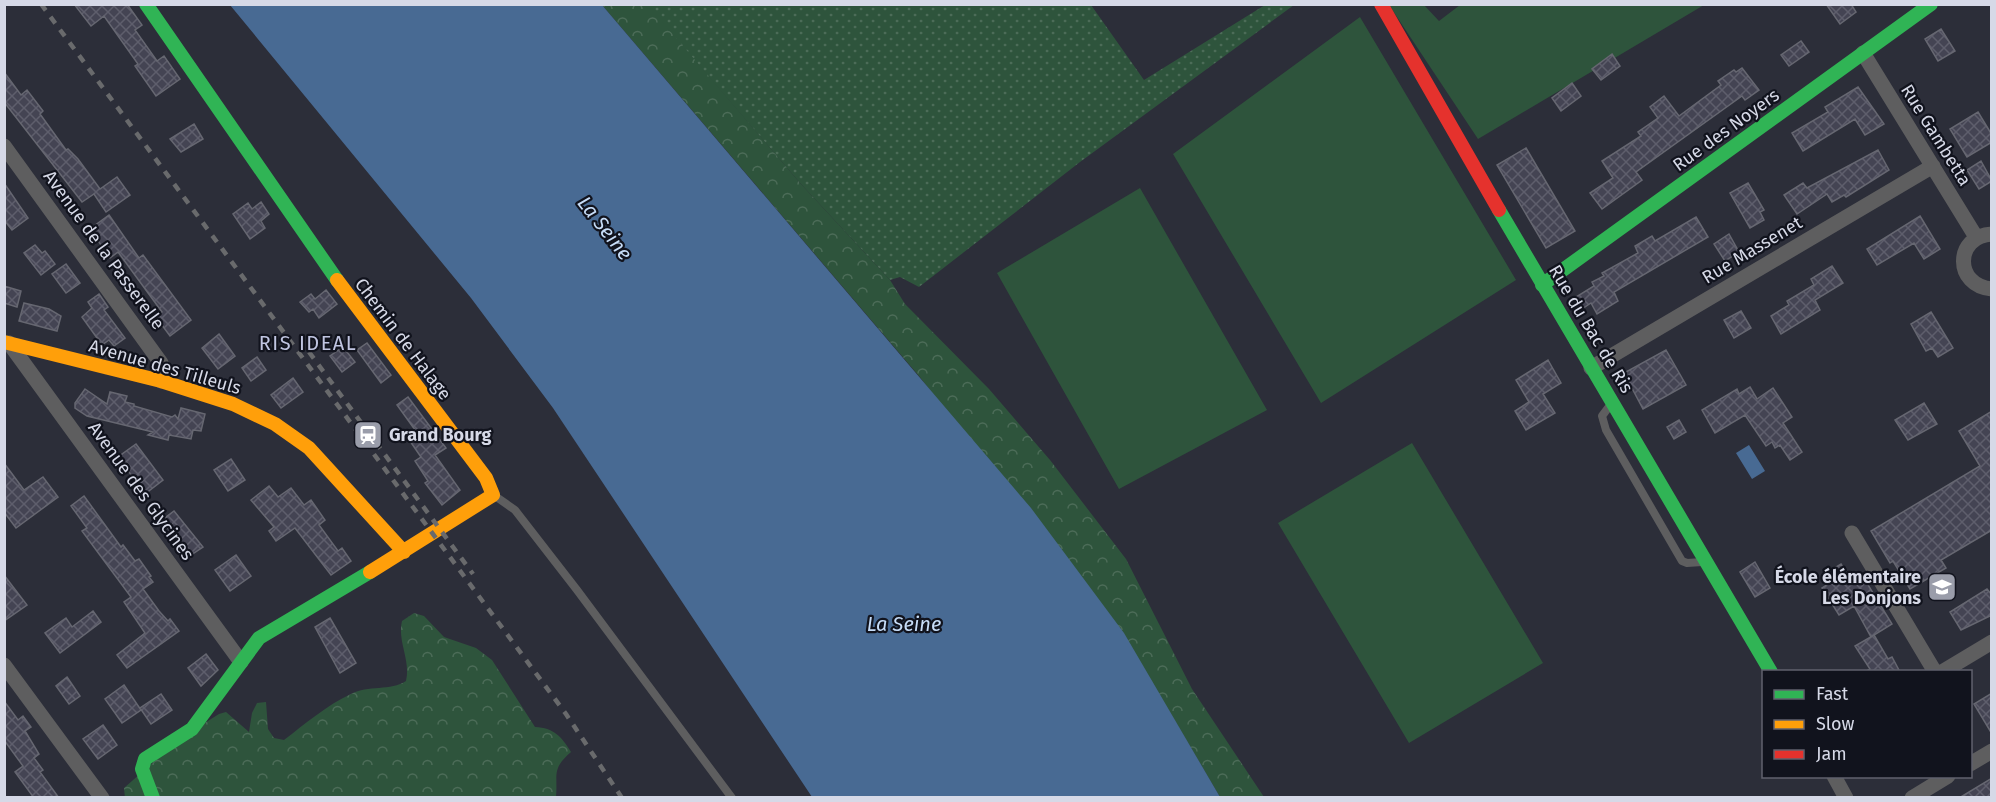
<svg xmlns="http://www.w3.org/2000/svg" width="1996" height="802" viewBox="0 0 1996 802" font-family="'Fira Sans',sans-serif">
<defs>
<pattern id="grass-dots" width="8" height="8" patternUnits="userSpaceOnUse" patternTransform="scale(1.5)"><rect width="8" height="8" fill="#2e543c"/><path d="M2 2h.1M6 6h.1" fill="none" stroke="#4c6c58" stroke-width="1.8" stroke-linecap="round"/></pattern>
<pattern id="forest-crowns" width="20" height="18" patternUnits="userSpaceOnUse" patternTransform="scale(1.5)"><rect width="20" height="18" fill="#2e543c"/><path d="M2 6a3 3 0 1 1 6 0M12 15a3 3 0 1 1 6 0" fill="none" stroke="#4c6c58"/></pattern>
<pattern id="building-cross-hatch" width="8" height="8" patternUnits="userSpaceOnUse" patternTransform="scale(1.5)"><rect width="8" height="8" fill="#444453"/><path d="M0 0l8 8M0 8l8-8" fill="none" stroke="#5e5e6c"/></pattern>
</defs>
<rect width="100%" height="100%" fill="#2c2e39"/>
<path fill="url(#grass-dots)" d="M647,5H1091L1144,80L1265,5H1294L1080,162L919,287L900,277L890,280L800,183Z"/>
<path fill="url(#forest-crowns)" d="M602,5H648L800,183L890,280L905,304L989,389L1050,460L1126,559L1192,689L1264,797H1220L1130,645L919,376Z
M414,613L424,616L444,637L476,648L492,660L535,727C554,728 561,736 571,752C551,769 558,775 556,797L125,798L124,788L181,738L219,714L226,712L249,732L252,713L257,703L266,702L268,729L274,738L284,740C305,724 327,705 351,694C368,685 391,691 406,681C411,660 397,641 402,621Z"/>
<path fill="#2e543c" d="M1389,5H1424L1439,21L1460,5H1704L1478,139Z
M1360,17L1516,280L1321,403L1173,154Z
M1140,188L1267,410L1119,489L997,273Z
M1412,443L1543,663L1409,743L1278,523Z"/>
<path fill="#486a93" d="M230,5H602L1031,508L1124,633L1220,797H812L553,408L471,298Z
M1749,445L1765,471L1752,479L1736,453Z"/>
<path fill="url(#building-cross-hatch)" stroke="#666771" stroke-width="1.5" d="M74,4H127L142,25L135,30L157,61L164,56L180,79L156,96L135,66L138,64L104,16L91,26Z
M1826,4H1851L1856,12L1840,24Z
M1941,29L1955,51L1938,61L1925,39Z
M1801,41L1809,52L1789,66L1781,55Z
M1612,54L1620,66L1601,80L1592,69Z
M1742,68L1759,90L1745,100L1742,96L1636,172L1642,180L1602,209L1590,193L1613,178L1602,161L1641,136L1638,132L1658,118L1650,107L1664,96L1679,116L1721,85L1718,81L1734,70L1736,72Z
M4,72L21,95L27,90L43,111L40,114L66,150L68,149L78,159L100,189L117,177L130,195L106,212L94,194L82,202L4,102Z
M1572,83L1581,96L1561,111L1552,98Z
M1858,87L1884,124L1865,135L1855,119L1803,151L1792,133L1828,112L1825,107Z
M1978,112L1992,135V142L1967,157L1950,129Z
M194,124L203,139L181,152L170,139Z
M1526,148L1575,231L1546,248L1497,165Z
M1878,150L1889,170L1846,197L1844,195L1832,202L1827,194L1797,214L1784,195L1803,183L1807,188Z
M1981,161L1992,181L1979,189L1967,170Z
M4,183L28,218L12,230L4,220Z
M1748,183L1764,210L1760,212L1764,220L1750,228L1730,193Z
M261,202L269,214L261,221L265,228L250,239L233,214L248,203L252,209Z
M109,215L139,258L143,255L191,320L170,336L156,317L162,312L118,252L110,258L90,229Z
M1920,216L1940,249L1924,259L1914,243L1877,265L1867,249Z
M1696,217L1708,237L1614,292L1618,301L1597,314L1591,303L1582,309L1576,297L1594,286L1592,282L1604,276L1602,273L1638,253L1635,246L1652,236L1655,241Z
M1729,234L1739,252L1725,261L1714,244Z
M35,245L42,253L45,251L55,264L41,275L24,253Z
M66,264L80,283L66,293L52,274Z
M1832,266L1843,283L1815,300L1820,310L1781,334L1771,316L1789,305L1787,301L1814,285L1811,279Z
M4,286L21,291L17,307L4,303Z
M326,290L337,304L319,318L313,309L309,312L300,302L311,294L315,299Z
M99,294L108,307L104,310L125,338L114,346L109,340L102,345L82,317L92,308L88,302Z
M24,303L49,309L61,316L57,331L19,321Z
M1741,311L1751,328L1734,338L1724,320Z
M1931,312L1953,348L1938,357L1932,348L1926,351L1911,324Z
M219,334L235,356L218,369L202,348Z
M367,343L391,375L381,383L357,350Z
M343,347L355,362L342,372L330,356Z
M1666,350L1686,385L1643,409L1624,373Z
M257,357L266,370L251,381L242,368Z
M1548,360L1561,383L1543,394L1555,413L1526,430L1515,411L1529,402L1516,380Z
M293,378L303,392L281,408L271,395Z
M1750,387L1757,399L1773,388L1792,417L1783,423L1802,452L1790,460L1780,445L1775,448L1772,442L1766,446L1745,415L1715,433L1702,410L1737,389L1739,394Z
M85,389L107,404L110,392L127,396L125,402L134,404V406L172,417L175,415L178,419L181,408L205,414L201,431L193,430L191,439L169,435L168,440L148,435L153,432L87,416L75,408V403Z
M408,397L446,448L435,455L460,490L442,505L425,483L428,481L415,461L421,457L410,441L418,434L397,405Z
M1924,403L1937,424L1908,440L1895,420Z
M1992,411V530L1941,560L1946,568L1910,589L1893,561L1890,563L1871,531L1980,466L1959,431Z
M1679,420L1686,432L1674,439L1667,427Z
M136,444L163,480L145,494L118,457Z
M231,459L245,480L228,491L214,470Z
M4,463L24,490L43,477L58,497L16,528L4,512Z
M269,486L278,497L291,488L304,505L311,500L325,520L319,525L338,551L342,548L351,561L331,575L295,528L276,541L269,531L274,527L251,500Z
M84,496L121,547L123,545L135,561L139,559L151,576L149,577L153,582L143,589L159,611L168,621L170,619L179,631L127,668L117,655L145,633L124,602L131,597L82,531L87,528L71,506Z
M174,511L203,547L188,557L162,520Z
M236,555L251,576L230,591L215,570Z
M1755,562L1770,588L1755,597L1740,572Z
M1841,564L1851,581L1862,575L1892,624L1871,637L1854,606L1839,615L1822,588L1828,584L1826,580L1831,577L1828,572Z
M4,575L27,605L4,621Z
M1987,589L1992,595V615L1961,630L1950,612Z
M93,611L101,622L60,653L45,633L66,618L72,627Z
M330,618L356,663L340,673L315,627Z
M1874,635L1888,659L1892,657L1900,672H1865L1870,669L1855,646Z
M206,654L218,670L201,686L188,668Z
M67,677L80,696L69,704L56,686Z
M124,685L141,710L122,723L105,699Z
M1992,693V734L1974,704Z
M161,694L172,710L151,724L140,708Z
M4,701L18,720L23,716L31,727L25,731L39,754L34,758L43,770L40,772L59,798H34L15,772L23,766L4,740Z
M103,725L117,745L98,759L83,739Z
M1992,778V798H1959Z"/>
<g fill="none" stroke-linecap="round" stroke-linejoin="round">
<path stroke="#5e5e5f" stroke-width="8" d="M1611,404L1602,416L1606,430L1682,561L1687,563L1702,562
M495,496L515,510L577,590L732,798"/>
<path stroke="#5e5e5f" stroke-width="15" d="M1863,53L1976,237
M4,146L161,363V381
M1992,234C1954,236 1954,286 1992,289
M9,343L241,662
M1591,368L1933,166
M1852,533L1935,672
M4,665L102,798
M1942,672L1992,642
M1970,764L1992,751
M1834,776L1846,798
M1912,798L1948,776"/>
<path stroke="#30b455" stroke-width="14" d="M146,4L337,280
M1499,210L1771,672
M1542,285L1931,4
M153,798L142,769L145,759L192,729L259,638L370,572"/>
<path stroke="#ff9f0a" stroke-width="14" d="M337,280L486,478L493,495L370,572
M4,342L161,381L233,404L275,424L309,448L404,552"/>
<path stroke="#e5322d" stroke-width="14" d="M1381,4L1499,210"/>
<path stroke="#696a6c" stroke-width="4.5" stroke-dasharray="8 8" stroke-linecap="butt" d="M41,4L566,714L622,798
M309,352L473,574"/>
</g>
<defs>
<g id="station-square" transform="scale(1.5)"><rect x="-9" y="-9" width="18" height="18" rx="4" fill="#9a9daa" stroke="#11131d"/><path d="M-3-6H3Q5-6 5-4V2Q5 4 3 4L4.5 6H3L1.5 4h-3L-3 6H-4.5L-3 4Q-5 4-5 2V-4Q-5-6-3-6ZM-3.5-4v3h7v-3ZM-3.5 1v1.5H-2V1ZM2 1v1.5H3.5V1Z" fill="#fff"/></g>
<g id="school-square" transform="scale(1.5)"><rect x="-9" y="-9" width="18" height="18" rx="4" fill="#9a9daa" stroke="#11131d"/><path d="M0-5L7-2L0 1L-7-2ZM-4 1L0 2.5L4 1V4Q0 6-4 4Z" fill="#fff"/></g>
</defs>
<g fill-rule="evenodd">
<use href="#station-square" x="368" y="435"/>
<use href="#school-square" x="1942" y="587"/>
</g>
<g text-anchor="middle" stroke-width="4.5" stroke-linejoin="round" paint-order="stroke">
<g font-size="18" fill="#d6d9e7" stroke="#11131d">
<text transform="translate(1726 130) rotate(-36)" y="6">Rue des Noyers</text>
<text transform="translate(1936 135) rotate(58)" y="6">Rue Gambetta</text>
<text transform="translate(104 250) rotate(54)" y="6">Avenue de la Passerelle</text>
<text transform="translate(1752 250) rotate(-31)" y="6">Rue Massenet</text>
<text transform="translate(1591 329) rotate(59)" y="6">Rue du Bac de Ris</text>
<text transform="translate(403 339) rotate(53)" y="6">Chemin de Halage</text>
<text transform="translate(165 367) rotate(16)" y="6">Avenue des Tilleuls</text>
<text transform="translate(141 491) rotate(54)" y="6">Avenue des Glycines</text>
</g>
<g font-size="18" font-weight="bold" fill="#d6d9e7" stroke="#11131d" text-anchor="start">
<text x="389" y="441">Grand Bourg</text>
<text x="1921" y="583" text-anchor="end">École élémentaire<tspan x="1921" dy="21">Les Donjons</tspan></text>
</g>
<g font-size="20" font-style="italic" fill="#c7ddf8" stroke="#11131d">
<text transform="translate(605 228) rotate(52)" y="7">La Seine</text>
<text x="904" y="631">La Seine</text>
</g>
<g font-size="20" letter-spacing="1.5" fill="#c0c5e1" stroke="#11131d">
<text x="308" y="350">RIS IDEAL</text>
</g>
</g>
<rect width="1996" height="802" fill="none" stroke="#d6d9e7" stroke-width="12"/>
<rect x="1762" y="670" width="210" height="108" fill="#11131d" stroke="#60626e" stroke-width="1.5"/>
<rect x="1774" y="690" width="30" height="9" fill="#30b455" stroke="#60626e" stroke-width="1.5"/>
<text x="1816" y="700" font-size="18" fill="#d6d9e7">Fast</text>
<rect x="1774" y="720" width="30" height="9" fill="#ff9f0a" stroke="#60626e" stroke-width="1.5"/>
<text x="1816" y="730" font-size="18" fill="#d6d9e7">Slow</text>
<rect x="1774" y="750" width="30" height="9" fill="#e5322d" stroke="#60626e" stroke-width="1.5"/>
<text x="1816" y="760" font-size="18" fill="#d6d9e7">Jam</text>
</svg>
